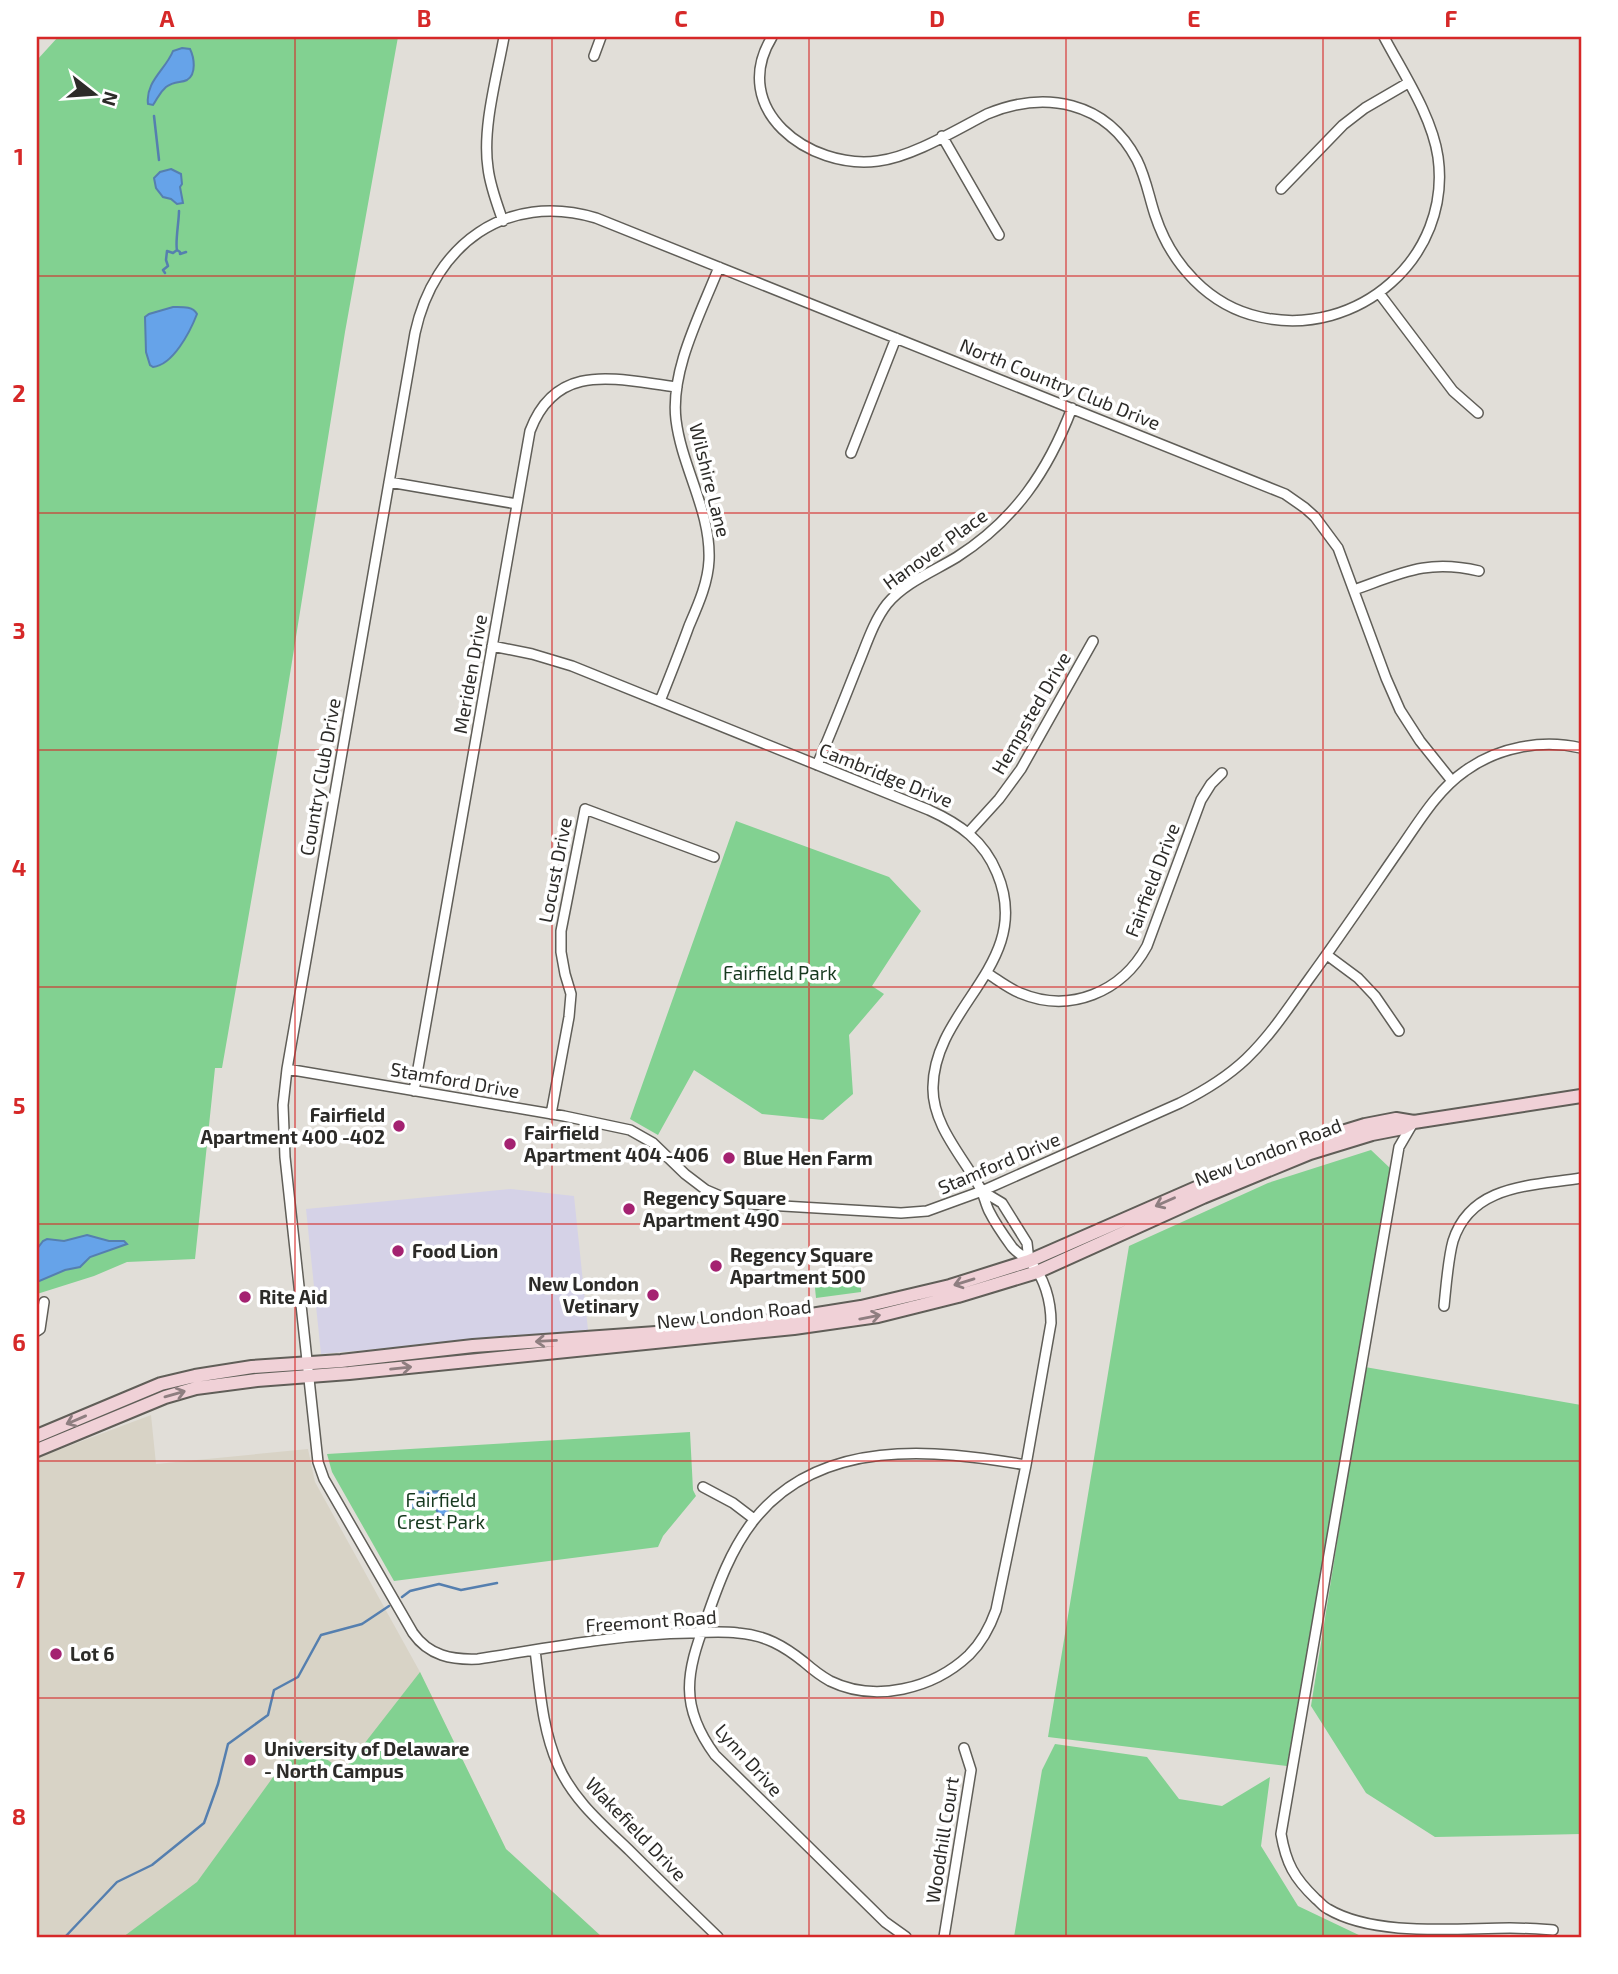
<svg xmlns="http://www.w3.org/2000/svg" width="1618" height="1974" viewBox="0 0 1618 1974" font-family="'Exo 2',sans-serif">
<rect width="100%" height="100%" fill="#e1ded8"/>
<path fill="#d5d2e7" d="M511,1189L574,1196L588,1330L321,1354L306,1209Z"/>
<path fill="#d8d3c6" d="M151,1415L156,1464L308,1449L315,1482L420,1672L506,1849L602,1937H37V1458Z"/>
<path fill="#82d191" d="M58,37H398L345,332L281,730L222,1068H215L195,1259L127,1262L94,1276L37,1294V60Z
M736,821L889,877L921,911L872,986L884,994L849,1035L853,1094L823,1120L762,1114L694,1070L658,1135L630,1119Z
M1371,1150L1391,1169L1287,1766L1048,1737L1129,1246L1268,1183Z
M861,1275V1292L816,1298L814,1278Z
M1365,1367L1581,1405V1834L1435,1837L1366,1793L1311,1706Z
M690,1432L693,1490L696,1496L663,1536L658,1547L394,1581L332,1472L327,1454Z
M420,1672L506,1849L602,1937H123L197,1882L300,1740L343,1771Z
M1055,1744L1147,1757L1179,1799L1222,1806L1270,1777L1261,1846L1298,1906L1363,1937H1014L1042,1770Z"/>
<path fill="#66a3e9" stroke="#557faf" stroke-width="2" d="M182,48L190,49C194,57 197,74 187,80C181,83 174,81 166,87C159,93 158,98 153,105L148,104C145,82 166,69 173,51Z
M171,169L181,174L182,184L180,187L183,203L177,204L171,199L163,197L156,188L154,178L160,172Z
M173,307C182,307 193,306 197,314C190,332 173,365 153,367L150,365L146,352L145,317L149,314Z
M87,1235L109,1241H124L127,1244L90,1257L80,1267L65,1270L37,1282V1249L43,1241L47,1239L64,1241Z
M446,1491L448,1514L439,1516L435,1506L410,1508L409,1492Z"/>
<g fill="none" stroke-linecap="round" stroke-linejoin="round">
<path stroke="#557faf" stroke-width="2.5" d="M154,116L159,160
M177,250C175,243 179,221 179,211
M165,273L163,270L168,266L166,260L167,251L173,253L177,250L180,252V254L186,252
M402,1597L410,1591L439,1584L461,1590L497,1583
M65,1937L117,1882L152,1865L204,1823L218,1784L228,1744L268,1715L274,1690L298,1677L321,1635L362,1624L389,1606"/>
<g stroke="#605e58" stroke-width="12">
<path id="minor" d="M772,37C728,109 809,170 878,161C912,157 956,130 987,114C1045,90 1106,101 1137,160C1146,178 1149,197 1155,215C1171,264 1209,306 1260,317C1358,339 1452,257 1438,157C1432,116 1403,73 1384,37
M594,56L601,37
M942,136L999,235
M1281,189L1343,125L1365,108L1408,83
M503,221C497,204 490,186 488,168C482,128 497,76 504,37
M1379,293L1453,391L1478,413
M851,453L896,338
M389,482L517,504
M1354,590C1402,573 1427,559 1479,571
M492,646L532,654L572,666L929,810C960,824 984,841 997,873C1035,963 934,1006 933,1087C932,1124 962,1156 979,1186C984,1194 985,1203 989,1211C995,1223 1004,1236 1012,1247C1016,1252 1023,1256 1028,1260C1045,1276 1051,1302 1051,1323L1026,1465L996,1610C990,1627 981,1643 969,1655C933,1689 875,1703 830,1681C821,1676 812,1669 804,1662C784,1646 765,1635 738,1633C722,1631 706,1632 690,1633C619,1634 548,1648 478,1659C452,1660 429,1656 413,1633L324,1479L318,1462L285,1157L283,1105L287,1069L415,333C434,245 506,191 596,218L1285,494L1305,508L1315,517L1338,548L1386,678L1400,710L1420,741L1452,781
M660,701C670,676 680,651 689,626C698,605 708,583 709,560C711,511 682,468 676,420C670,370 701,313 719,267
M817,765C831,733 844,700 857,667C866,646 873,622 887,604C904,583 934,571 957,557C1015,520 1048,471 1072,408
M969,832L999,799L1021,769L1093,641
M1327,955L1358,978L1375,996L1399,1031
M987,973C998,980 1008,988 1020,993C1070,1014 1122,992 1147,946L1201,800L1211,784L1222,773
M287,1069L564,1116L630,1130L653,1143L685,1174L706,1190L720,1196L750,1204L901,1213L927,1211L982,1191L1180,1103C1204,1091 1227,1077 1246,1059C1271,1035 1289,1007 1309,979C1339,938 1368,895 1397,853C1417,825 1436,791 1465,771C1498,747 1542,739 1581,748
M414,1091L530,431C557,360 617,380 677,387
M551,1114L569,1017L571,994L565,974L561,952V931L585,809L714,857
M1413,1123L1399,1147L1281,1834C1286,1863 1294,1878 1316,1899C1320,1902 1323,1907 1328,1909C1375,1937 1457,1928 1510,1928C1524,1928 1538,1929 1553,1930
M982,1191L1002,1203L1027,1243L1029,1261
M1444,1306C1446,1287 1448,1259 1453,1241C1471,1184 1532,1186 1581,1178
M37,1331L40,1329L44,1302
M703,1487L733,1503L754,1519
M535,1650C540,1689 542,1729 558,1765C573,1800 603,1825 630,1851C659,1880 689,1909 718,1937
M906,1937L885,1922L715,1755C679,1706 686,1673 706,1620C718,1585 731,1549 754,1520C820,1437 934,1449 1026,1465
M944,1937L971,1770L964,1748"/>
</g>
<g stroke="#605e58" stroke-width="16">
<path id="secondary" d="M37,1436L161,1384L195,1376L252,1367L341,1361L473,1346L684,1331L786,1319L861,1307L950,1286L1029,1261L1196,1188L1303,1144L1365,1125L1396,1119L1414,1122L1581,1096
M37,1450L165,1397L196,1388L257,1380L349,1373L794,1328L878,1316L958,1296L1037,1272L1203,1197L1310,1153L1372,1134L1403,1128L1414,1122"/>
</g>
<use href="#minor" stroke="#fff" stroke-width="9"/>
<use href="#secondary" stroke="#f0d1d7" stroke-width="12"/>
</g>
<defs><path id="oneway-shaft" d="M-6 0H5M1.5-3L5.5 0L1.5 3" fill="none" stroke-width="1.6" stroke-linecap="round" stroke-linejoin="round" transform="scale(1.75)"/></defs>
<g stroke="#8e7e80">
<use href="#oneway-shaft" transform="translate(1165 1202) rotate(156)"/>
<use href="#oneway-shaft" transform="translate(964 1282) rotate(163)"/>
<use href="#oneway-shaft" transform="translate(870 1317) rotate(-11)"/>
<use href="#oneway-shaft" transform="translate(546 1341) rotate(177)"/>
<use href="#oneway-shaft" transform="translate(401 1368) rotate(-6)"/>
<use href="#oneway-shaft" transform="translate(175 1394) rotate(-16)"/>
<use href="#oneway-shaft" transform="translate(76 1420) rotate(157)"/>
</g>
<path fill="none" stroke="#d62828" stroke-width="2" stroke-opacity="0.55" d="M295,37V1937M552,37V1937M809,37V1937M1066,37V1937M1323,37V1937M37,276H1581M37,513H1581M37,750H1581M37,987H1581M37,1224H1581M37,1461H1581M37,1698H1581"/>
<g fill="#a42271" stroke="#fff" stroke-width="2.5">
<circle cx="399" cy="1126" r="7"/>
<circle cx="510" cy="1144" r="7"/>
<circle cx="729" cy="1158" r="7"/>
<circle cx="629" cy="1209" r="7"/>
<circle cx="398" cy="1251" r="7"/>
<circle cx="716" cy="1266" r="7"/>
<circle cx="653" cy="1295" r="7"/>
<circle cx="245" cy="1297" r="7"/>
<circle cx="56" cy="1654" r="7"/>
<circle cx="250" cy="1760" r="7"/>
</g>
<g text-anchor="middle" stroke-width="7" stroke-linejoin="round" paint-order="stroke">
<g font-size="19" fill="#2c2b28" stroke="#fff">
<text transform="translate(1060 384) rotate(22)" y="7">North Country Club Drive</text>
<text transform="translate(710 480) rotate(76)" y="7">Wilshire Lane</text>
<text transform="translate(935 549) rotate(-36)" y="7">Hanover Place</text>
<text transform="translate(470 674) rotate(-80)" y="7">Meriden Drive</text>
<text transform="translate(1031 713) rotate(-60)" y="7">Hempsted Drive</text>
<text transform="translate(886 775) rotate(22)" y="7">Cambridge Drive</text>
<text transform="translate(320 777) rotate(-80)" y="7">Country Club Drive</text>
<text transform="translate(555 870) rotate(-79)" y="7">Locust Drive</text>
<text transform="translate(1152 880) rotate(-69)" y="7">Fairfield Drive</text>
<text transform="translate(455 1080) rotate(10)" y="7">Stamford Drive</text>
<text transform="translate(1268 1152) rotate(-21)" y="7">New London Road</text>
<text transform="translate(999 1163) rotate(-23)" y="7">Stamford Drive</text>
<text transform="translate(734 1314) rotate(-6)" y="7">New London Road</text>
<text transform="translate(651 1621) rotate(-4)" y="7">Freemont Road</text>
<text transform="translate(749 1760) rotate(48)" y="7">Lynn Drive</text>
<text transform="translate(636 1829) rotate(46)" y="7">Wakefield Drive</text>
<text transform="translate(942 1840) rotate(-81)" y="7">Woodhill Court</text>
</g>
<g font-size="19" fill="#17391f" stroke="#fff">
<text x="780" y="980">Fairfield Park</text>
<text x="441" y="1507">Fairfield<tspan x="441" dy="22">Crest Park</tspan></text>
</g>
<g font-size="19" font-weight="bold" fill="#2c2b28" stroke="#fff" text-anchor="start">
<text x="385" y="1122" text-anchor="end">Fairfield<tspan x="385" dy="22">Apartment 400 -402</tspan></text>
<text x="524" y="1140">Fairfield<tspan x="524" dy="22">Apartment 404 -406</tspan></text>
<text x="743" y="1165">Blue Hen Farm</text>
<text x="643" y="1205">Regency Square<tspan x="643" dy="22">Apartment 490</tspan></text>
<text x="412" y="1258">Food Lion</text>
<text x="730" y="1262">Regency Square<tspan x="730" dy="22">Apartment 500</tspan></text>
<text x="639" y="1291" text-anchor="end">New London<tspan x="639" dy="22">Vetinary</tspan></text>
<text x="259" y="1304">Rite Aid</text>
<text x="70" y="1661">Lot 6</text>
<text x="264" y="1756">University of Delaware<tspan x="264" dy="22">- North Campus</tspan></text>
</g>
</g>
<rect width="1618" height="1974" fill="none" stroke="#ffffff" stroke-width="77"/>
<g transform="translate(94 94) rotate(107)" stroke="#ffffff" stroke-width="5" paint-order="stroke">
<path d="M0-5L12 26L0 18L-12 26Z" fill="#2c2b28"/>
<text y="-10" font-size="19" font-weight="bold" text-anchor="middle" fill="#2c2b28">N</text>
</g>
<rect x="38" y="38" width="1542" height="1898" fill="none" stroke="#d62828" stroke-width="2.5"/>
<g font-size="23" text-anchor="middle" font-weight="bold" fill="#d62828">
<text x="167" y="27">A</text>
<text x="424" y="27">B</text>
<text x="681" y="27">C</text>
<text x="937" y="27">D</text>
<text x="1194" y="27">E</text>
<text x="1451" y="27">F</text>
<text x="19" y="165">1</text>
<text x="19" y="402">2</text>
<text x="19" y="639">3</text>
<text x="19" y="876">4</text>
<text x="19" y="1114">5</text>
<text x="19" y="1351">6</text>
<text x="19" y="1588">7</text>
<text x="19" y="1825">8</text>
</g>
</svg>
